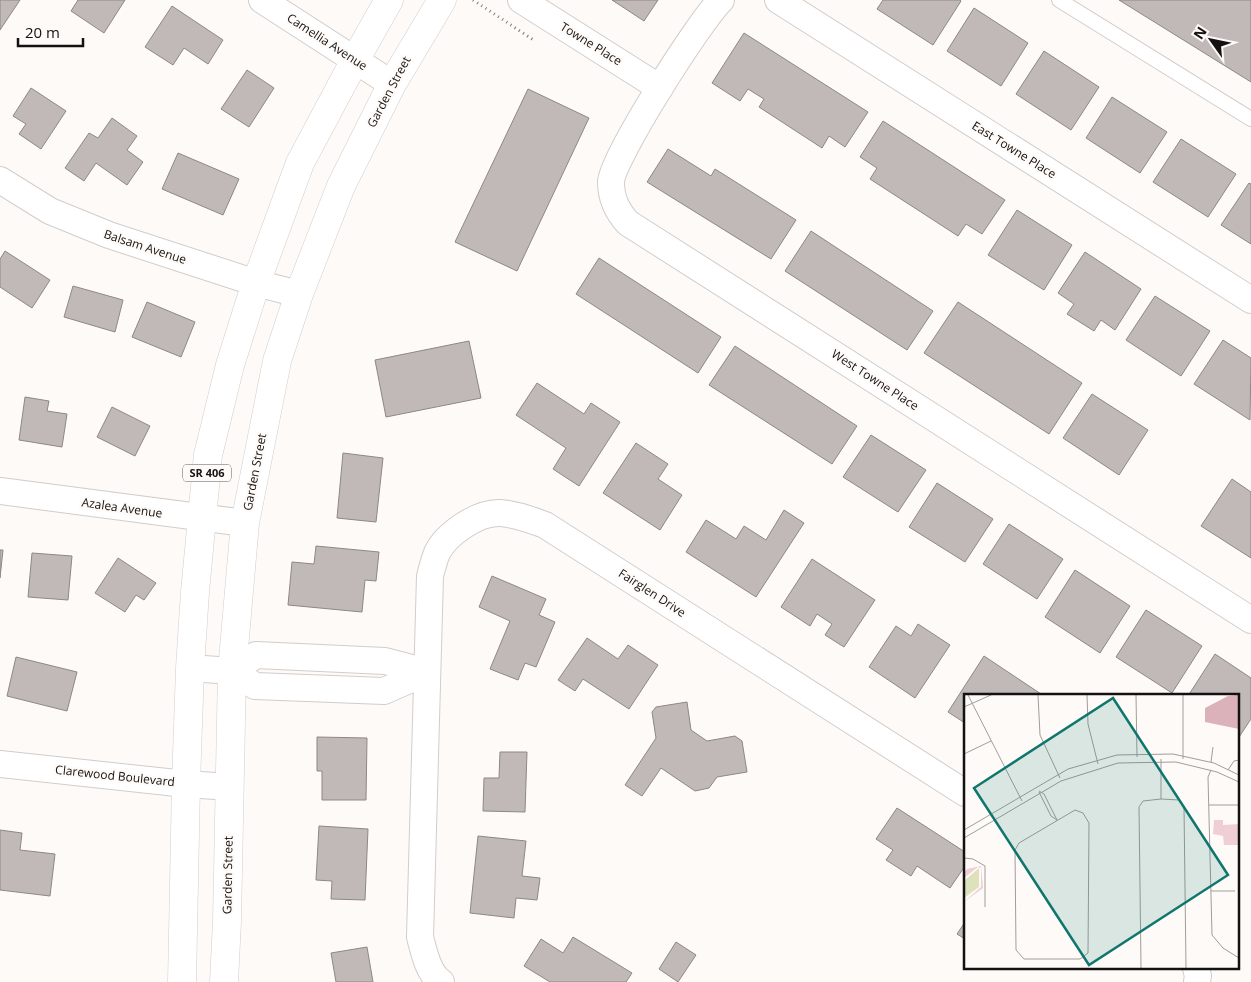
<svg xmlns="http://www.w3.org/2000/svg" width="1251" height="982" viewBox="0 0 1251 982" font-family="'Open Sans',sans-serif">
<rect width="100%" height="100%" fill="#fefaf7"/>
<path fill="#c0b9b8" stroke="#8d8786" d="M0,0H20L0,30Z
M78,0H125L104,33L71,11Z
M612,0H658L644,21Z
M883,0H960L961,1L933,45L877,9Z
M1119,0H1251V82Z
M172,6L223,40L208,64L184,48L173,65L145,47Z
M974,8L1028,43L1001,86L947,51Z
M744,33L868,112L845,147L829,136L822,148L759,107L764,99L748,89L740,101L712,83Z
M1044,51L1099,87L1071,130L1016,94Z
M247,70L274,88L249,127L221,109Z
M31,88L66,111L41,149L19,134L26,124L13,116Z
M528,89L589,118L517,271L455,242Z
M1112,97L1167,132L1140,173L1086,138Z
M112,118L137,136L127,150L143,162L127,185L96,163L84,181L65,168L89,133L98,138Z
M883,121L1005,200L982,234L966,224L958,236L870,179L877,168L860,157Z
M1181,139L1236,174L1208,217L1153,182Z
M668,149L711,176L715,169L796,220L771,259L647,182Z
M178,153L239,179L223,215L162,189Z
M1249,183L1251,184V244L1221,225Z
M1017,210L1072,245L1044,290L988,255Z
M811,231L933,311L907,350L785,271Z
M5,251L50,280L32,308L0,287V259Z
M1085,252L1141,289L1115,330L1101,320L1094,331L1067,314L1074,304L1058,293Z
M599,258L721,337L698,373L576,294Z
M73,286L123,300L115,332L64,317Z
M1155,296L1210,331L1181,376L1126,340Z
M147,302L195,322L181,357L132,337Z
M958,302L1082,383L1049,434L924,353Z
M1223,340L1251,358L1250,420L1194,384Z
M469,341L481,398L386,417L375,360Z
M735,346L857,426L832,464L709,385Z
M537,383L584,414L591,403L620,422L579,486L553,469L566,448L516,415Z
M1092,394L1148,430L1119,475L1063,438Z
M25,397L49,401L47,411L67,414L62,447L19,440Z
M112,407L150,426L135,456L97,437Z
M871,435L926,470L898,512L843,477Z
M636,443L668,464L658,479L682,495L660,530L603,493Z
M343,453L383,458L376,522L337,518Z
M1232,479L1251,492V558L1201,526Z
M937,483L993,519L965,562L909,527Z
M784,510L804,523L756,597L686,552L706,520L736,539L744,526L766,540Z
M1009,524L1063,559L1037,599L983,564Z
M316,546L379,552L376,581L365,580L362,612L288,605L292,562L314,564Z
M0,550H3L0,578Z
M32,553L72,556L68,600L28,597Z
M118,558L156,583L144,600L136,595L125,612L95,593Z
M812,559L875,600L844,647L825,635L832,624L817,614L810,626L781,607Z
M1075,570L1130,606L1100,653L1045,617Z
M492,576L546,599L539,615L555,622L536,667L525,663L518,680L490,669L510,621L479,607Z
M1146,610L1202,646L1172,693L1116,657Z
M918,624L950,645L915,698L869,667L896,626L911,636Z
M587,638L618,659L628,645L658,665L629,709L583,679L575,691L558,680Z
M1215,654L1251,678V719L1239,737L1237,736V696H1188Z
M984,656L1044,696H965V723L948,712Z
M16,657L77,672L67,711L7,696Z
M687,702L691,730L707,741L735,736L742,741L747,772L717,777L709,788L695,791L661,768L642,796L625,785L656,738L652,712L656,707Z
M317,737L367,738L366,800H322V771H317Z
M500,752H527L525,812L483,811L484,778H499Z
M897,808L965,852V866L950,888L917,866L911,876L886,860L893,850L876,839Z
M319,826L368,829L365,900L331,899L332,881L316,880Z
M0,830L22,833L20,850L55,854L50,896L0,890Z
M478,836L526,841L522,876L540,878L537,900L516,898L514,918L470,913Z
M965,922V939L957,934Z
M573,937L632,973L626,982H550L524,966L541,939L563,953Z
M676,942L696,955L678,982L659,969Z
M367,947L373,982H336L331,953Z"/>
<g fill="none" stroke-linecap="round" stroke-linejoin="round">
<g stroke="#d3cdc9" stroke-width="16">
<path id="lane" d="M1059,0L1251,119"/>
</g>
<g stroke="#d3cdc9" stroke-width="28">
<path id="street" d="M262,0L392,84
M521,0L660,88
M721,0C701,19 612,158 611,182C611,199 617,211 628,223L1251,620
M778,0L1251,300
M0,180L50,211L109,235L256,283L299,294
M0,491L245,523
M190,668L232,671L256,655L385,661L427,672
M232,671L255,686L384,691L427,672
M0,764L186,784L230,787
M1196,968L1198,976L1197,982
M441,982C428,973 424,952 420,937L430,576C432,569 434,560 437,553C446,534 478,512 500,513C516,514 531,520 545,525L965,793"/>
</g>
<g stroke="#d3cdc9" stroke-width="29">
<path id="primary" d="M182,982L186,784L190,668L195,592L208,455L230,365L256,283L300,163L355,60L389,0
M224,982L227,921L232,671L245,523L277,361L299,294L341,186L392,84L442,0"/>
</g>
<path stroke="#7f7c7a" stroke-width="3" stroke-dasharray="1 4" stroke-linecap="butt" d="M473,0L535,41"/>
<use href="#lane" stroke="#fff" stroke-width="14"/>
<use href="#street" stroke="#fff" stroke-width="26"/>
<use href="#primary" stroke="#fff" stroke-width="28"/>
</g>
<g text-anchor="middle" stroke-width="4.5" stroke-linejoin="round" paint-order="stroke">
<rect fill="#fefaf7" stroke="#5a5856" stroke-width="1" x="183" y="464.5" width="48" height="17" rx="4"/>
<g font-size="11" font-weight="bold" fill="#141211">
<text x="207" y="477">SR 406</text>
</g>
<g font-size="12" fill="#141211" stroke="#fefaf7">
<text transform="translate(327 42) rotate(33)" y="4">Camellia Avenue</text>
<text transform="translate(591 44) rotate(32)" y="4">Towne Place</text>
<text transform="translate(389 92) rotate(-62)" y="4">Garden Street</text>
<text transform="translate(1014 150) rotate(32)" y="4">East Towne Place</text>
<text transform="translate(145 247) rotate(18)" y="4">Balsam Avenue</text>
<text transform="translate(875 380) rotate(33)" y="4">West Towne Place</text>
<text transform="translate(255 472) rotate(-79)" y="4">Garden Street</text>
<text transform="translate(122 508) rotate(8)" y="4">Azalea Avenue</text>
<text transform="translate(652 593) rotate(33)" y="4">Fairglen Drive</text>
<text transform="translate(115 776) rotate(6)" y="4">Clarewood Boulevard</text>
<text transform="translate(228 875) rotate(-89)" y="4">Garden Street</text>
</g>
</g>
<g transform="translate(964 694)">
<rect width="275" height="275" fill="#fefaf7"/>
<path d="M250,126H259V131L275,130V151H260L259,142L249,140ZM17,172L19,194L0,208L17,193V174L14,173L0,184V178L3,175Z" fill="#efced5"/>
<path d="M275,1V35L241,28V14L264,2Z" fill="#dbb1ba"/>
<path d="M15,174V193L0,204V187Z" fill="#dee2bc"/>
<path fill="none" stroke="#a09d9b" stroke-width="1" d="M4,1L58,107M74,1L76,41L96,84M123,1L124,30L134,70M172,1L173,63M0,13L27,1M0,60L27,47M197,65V105M219,65V1M247,68L249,53M247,76L244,83L248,241L259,254L275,264M264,76L270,67L275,66M75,97L80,100L93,126M75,98L87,122L93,126M245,111H275M111,116L119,119L125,129L124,259L116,265H60L52,256L51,156L55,149ZM0,136L104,75L153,61L209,60L250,69L275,81M0,144L97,87L154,69L212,68L253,78L275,88M0,164L9,165L21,172V213M247,197H271M177,274L175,113L179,107L197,105L215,106L220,113L222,274"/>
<path fill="#0f766e" fill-opacity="0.15" stroke="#0f766e" stroke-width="2.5" d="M149,4L264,181L125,271L10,94Z"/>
<rect width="275" height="275" fill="none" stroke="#141211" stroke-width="2.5"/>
</g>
<g transform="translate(1211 40) rotate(303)" stroke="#fefaf7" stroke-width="4" paint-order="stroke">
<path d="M0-4L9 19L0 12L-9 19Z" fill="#141211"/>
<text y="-8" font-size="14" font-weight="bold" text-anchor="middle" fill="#141211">N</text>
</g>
<path d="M18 38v8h65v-8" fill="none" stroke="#141211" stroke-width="2.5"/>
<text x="25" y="38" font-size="15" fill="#141211" stroke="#fefaf7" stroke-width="4" paint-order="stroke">20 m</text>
</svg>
